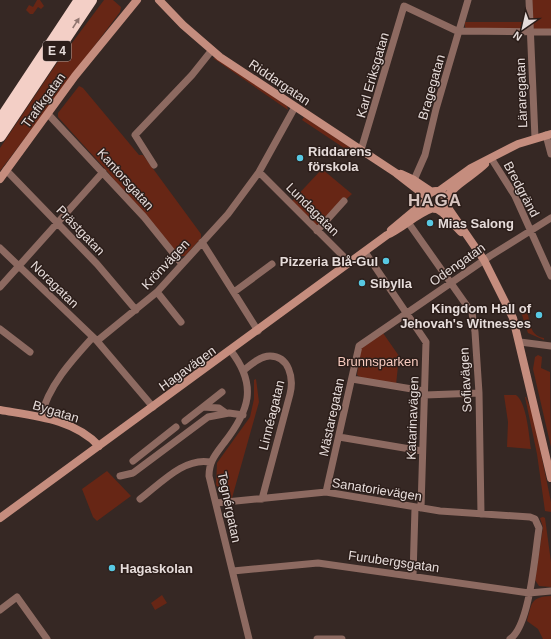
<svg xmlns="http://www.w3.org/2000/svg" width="551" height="639" viewBox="0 0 551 639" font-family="Helvetica,sans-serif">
<rect width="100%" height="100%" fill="#362824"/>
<path fill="#672615" d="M37,0H40L44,6L41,9L38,7L33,14H30L26,10L29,5L33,7Z
M104,0H113L121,7L120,12L0,171V148L57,63Z
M532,0H551V29H534L533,27Z
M465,22H527V26L522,30L467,29L465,27Z
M213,58H217L287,106L288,110Z
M79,86L83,88L139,155H143L201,234V238L185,256H178L106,170L58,117V113Z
M304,117L351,148L350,152L302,120Z
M322,169L352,194L317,226L292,201Z
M527,310C530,323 530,336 544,338V340L528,333L521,312Z
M383,333L399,356L396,385L362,378L357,375L361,347Z
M538,355L542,357L541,368L550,372L551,447L533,369L535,357Z
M256,379L259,402L232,498H228L216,485L217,463L250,417L254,399V380Z
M504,395H516C527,403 529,436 531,449L507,447L508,422Z
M525,397H526L533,415L551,502V512L545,511L537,454Z
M107,471L131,496L97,521L93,517L82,489Z
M543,517L545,518L551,562V587L539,586L535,580L543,527L540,518Z
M162,595L167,603L155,610L151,603Z
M551,596V639H543L538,629L527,621C532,602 531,597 551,596Z"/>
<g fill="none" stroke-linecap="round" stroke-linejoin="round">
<path stroke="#8d6a61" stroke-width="7" d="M529,0L535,138
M48,114L144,217L182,264
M546,135L551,154
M361,150L404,6L457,31L551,32
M491,158L515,196L551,276
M154,165L135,135L192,75L212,50
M6,170L97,264L136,310
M259,172L350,263
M414,180L425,155L436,109L468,0
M405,218L472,313L475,332L479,393L481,514
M317,231L344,201
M202,242L258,331
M0,248L93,337
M365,252L426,342L421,508
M0,287L103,172
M157,292L181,322
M234,292L272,264
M0,329L30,352
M97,341L153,407
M520,342L551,346
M231,351C258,386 249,411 224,443C216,454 209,461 209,476L249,639
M243,371C250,365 260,356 270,356C289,356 294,378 290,394L262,499
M352,379L424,391
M425,395L479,393
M203,407L222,392
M41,417C48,386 72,360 93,337L97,341L157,292L228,214L259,172L295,107
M185,421L203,407L219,408L226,413
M339,437L422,451
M133,461L176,427
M120,476L133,473L208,417L229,413L243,415
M326,492L359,346L490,256L551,218
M140,499C160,484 184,457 210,462
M216,503L326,492L440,511L530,517L535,519L539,528C535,553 530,626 510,639
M233,571L318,563L529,593L551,591
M413,576L415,508
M0,610L17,597L47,639
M317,639H342"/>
<path stroke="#c58d7e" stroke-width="8" d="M159,0L183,25L220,57L396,173L427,197
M401,174L414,180L432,192
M0,179L75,76L137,0
M439,191L471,168L518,144L551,134
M427 200a9 9 0 1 1 18 0a9 9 0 1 1-18 0Z
M445,200C453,185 473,176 485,164
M444,202L484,260L513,318L551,478
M437,209L443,213L461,232
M391,230L427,200
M0,410C35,416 74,419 99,446
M0,518L387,235C404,227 416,214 433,208"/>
<path stroke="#f3cfc6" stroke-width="12" d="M0,121L80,0
M0,136L91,0"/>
</g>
<defs><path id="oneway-solid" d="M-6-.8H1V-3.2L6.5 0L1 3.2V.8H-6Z"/></defs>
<use fill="#907670" href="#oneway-solid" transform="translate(76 23) rotate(-57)"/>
<g fill="#58c9e3" stroke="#2c1e1a" stroke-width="1.5">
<circle cx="300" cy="158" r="4"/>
<circle cx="430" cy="223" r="4"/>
<circle cx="386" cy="261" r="4"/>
<circle cx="362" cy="283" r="4"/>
<circle cx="539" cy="315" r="4"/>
<circle cx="112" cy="568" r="4"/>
</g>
<g text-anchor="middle" stroke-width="3" stroke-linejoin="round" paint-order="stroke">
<rect fill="#2c1e1a" stroke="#aea3a0" stroke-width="1" x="43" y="41" width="28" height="20" rx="3"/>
<g font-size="12" font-weight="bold" fill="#e6dcda">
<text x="57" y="55">E 4</text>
</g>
<g font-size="13" fill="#e6dcda" stroke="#2c1e1a">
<text transform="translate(372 75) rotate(-74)" y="5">Karl Eriksgatan</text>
<text transform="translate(280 82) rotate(34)" y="5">Riddargatan</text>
<text transform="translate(431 87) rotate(-74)" y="5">Bragegatan</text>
<text transform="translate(521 93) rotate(-92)" y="5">Läraregatan</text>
<text transform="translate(43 100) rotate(-54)" y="5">Trafikgatan</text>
<text transform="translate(126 179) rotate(48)" y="5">Kantorsgatan</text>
<text transform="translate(522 189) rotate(62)" y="5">Bredgränd</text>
<text transform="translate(313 209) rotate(45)" y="5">Lundagatan</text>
<text transform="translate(81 230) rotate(46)" y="5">Prästgatan</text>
<text transform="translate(165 264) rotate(-47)" y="5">Krönvägen</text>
<text transform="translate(457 264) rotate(-35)" y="5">Odengatan</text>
<text transform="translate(55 284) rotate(44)" y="5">Noragatan</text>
<text transform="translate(187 368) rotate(-36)" y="5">Hagavägen</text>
<text transform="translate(465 380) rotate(-93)" y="5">Sofiavägen</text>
<text transform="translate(56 411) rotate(17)" y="5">Bygatan</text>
<text transform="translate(271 415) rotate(-76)" y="5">Linnéagatan</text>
<text transform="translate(331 417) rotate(-78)" y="5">Mästaregatan</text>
<text transform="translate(412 418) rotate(-88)" y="5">Katarinavägen</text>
<text transform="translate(377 489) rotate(9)" y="5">Sanatorievägen</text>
<text transform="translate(230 507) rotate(78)" y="5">Tegnérgatan</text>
<text transform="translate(394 561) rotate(8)" y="5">Furubergsgatan</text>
</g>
<g font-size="13" font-weight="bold" fill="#e6dcda" stroke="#2c1e1a" text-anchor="start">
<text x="308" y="156">Riddarens<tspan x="308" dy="15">förskola</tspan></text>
<text x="438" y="228">Mias Salong</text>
<text x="378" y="266" text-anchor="end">Pizzeria Blå-Gul</text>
<text x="370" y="288">Sibylla</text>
<text x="531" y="313" text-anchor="end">Kingdom Hall of<tspan x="531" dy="15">Jehovah's Witnesses</tspan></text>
<text x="120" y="573">Hagaskolan</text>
</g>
<g font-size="13" fill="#f8cbbf" stroke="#2c1e1a">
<text x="378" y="366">Brunnsparken</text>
</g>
<g font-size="17" font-weight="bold" letter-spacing="1" fill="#d7c4bf" stroke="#2c1e1a">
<text x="435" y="206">HAGA</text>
</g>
</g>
<g transform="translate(523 28) rotate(214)" stroke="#2c1e1a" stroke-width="3" paint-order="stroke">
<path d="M0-3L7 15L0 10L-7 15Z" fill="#e6dcda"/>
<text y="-6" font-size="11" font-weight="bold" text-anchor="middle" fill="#e6dcda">N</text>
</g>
</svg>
